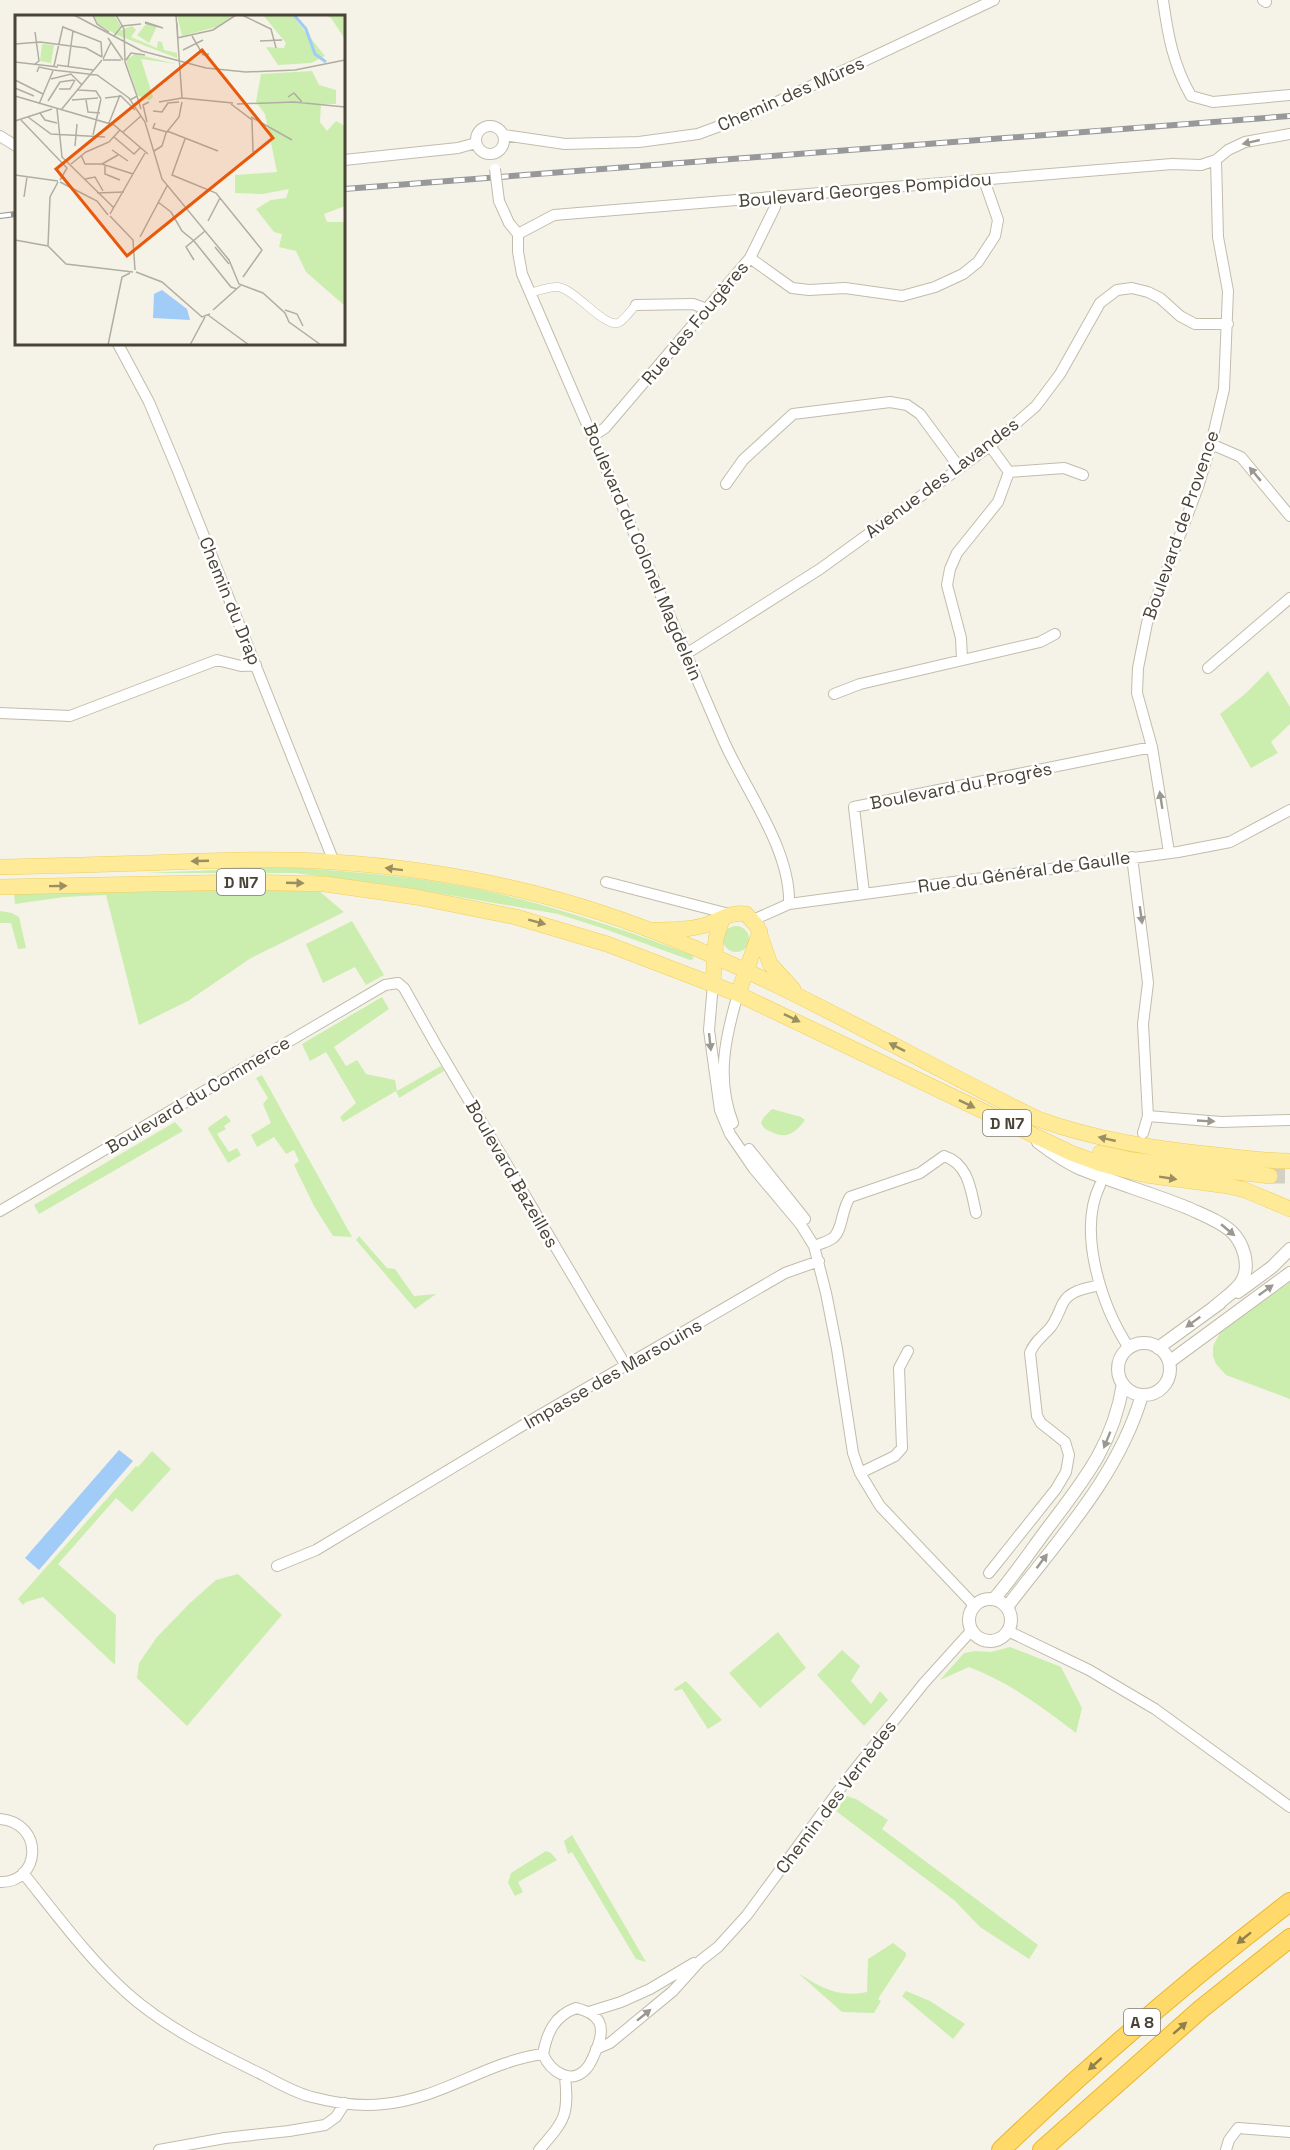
<svg xmlns="http://www.w3.org/2000/svg" width="1290" height="2150" viewBox="0 0 1290 2150" font-family="'Space Grotesk',sans-serif">
<rect width="100%" height="100%" fill="#f5f3e8"/>
<path fill="#cbedae" d="M1268,671L1290,707V724L1271,742L1278,753L1251,768L1220,714L1245,694Z
M288,867C357,872 428,877 496,893C563,909 628,931 692,955L694,959L690,960L602,928L558,914L397,886L295,873H145Z
M190,888L319,891L344,912L251,958L188,1001L139,1025L106,895L64,897L15,904L14,894Z
M0,911L12,913L19,917L26,948L18,949L11,923H0Z
M352,921L384,975L366,985L355,967L323,983L306,944Z
M723 939a13 13 0 1 1 26 0a13 13 0 1 1-26 0Z
M382,997L389,1009L334,1047L346,1066L357,1060L366,1074L395,1080L397,1091L441,1066L444,1071L399,1098L396,1091L343,1122L340,1117L356,1103L326,1052L310,1061L302,1044Z
M262,1075L352,1237L333,1236L314,1206L294,1165L299,1161L294,1150L286,1154L274,1137L257,1147L251,1135L271,1123L263,1104L268,1098L256,1078Z
M772,1109L801,1117L805,1120C792,1138 782,1139 764,1128L761,1123L764,1117Z
M226,1115L231,1121L224,1126L226,1129L217,1134L229,1152L237,1148L241,1155L228,1163L208,1129L209,1127Z
M175,1122L183,1131L39,1214L34,1205Z
M359,1236L387,1268L395,1269L414,1296L436,1294L415,1309L356,1240Z
M1290,1282V1399L1226,1375L1216,1364L1213,1356V1346L1221,1331Z
M152,1451L171,1469L132,1512L116,1498L58,1564L116,1615L115,1665L43,1597L26,1602L23,1605L18,1599L136,1466L138,1467Z
M238,1574L282,1615L187,1726L137,1678L139,1663L157,1637L190,1603L216,1580Z
M778,1632L806,1668L760,1708L729,1673Z
M1010,1647L1061,1667L1082,1708L1076,1733C1042,1707 1009,1682 969,1667L940,1680L964,1653L975,1651L991,1652Z
M842,1650L860,1666L851,1681L871,1704L880,1691L888,1700L864,1726L817,1675Z
M686,1681L722,1720L708,1729L682,1689L675,1691L674,1689Z
M846,1796L856,1799L888,1820L882,1829L1038,1945L1029,1959L980,1927L954,1900L836,1811Z
M572,1835L646,1962L636,1959L572,1852L568,1854L564,1841Z
M546,1851L551,1853L557,1860L518,1882L523,1892L515,1896L508,1883L511,1873Z
M893,1943L906,1953V1956L878,1999L881,2001L874,2013L842,2012L798,1973C821,1988 839,1998 867,1992L868,1959Z
M906,1991L930,2001L965,2024L953,2039L902,1996Z"/>
<path fill="#a0ccf7" d="M119,1450L133,1461L39,1570L25,1558Z"/>
<g fill="none" stroke-linecap="round" stroke-linejoin="round">
<path stroke="#d3d0c4" stroke-width="15" stroke-dasharray="15 8" stroke-linecap="butt" d="M1270,1176H1290"/>
<g stroke="#c2bcaa" stroke-width="9">
<path id="pedestrian" d="M530,293C538,291 550,286 558,287C576,289 606,331 620,322C626,318 631,310 636,305"/>
</g>
<g stroke="#c2bcaa" stroke-width="12">
<path id="minor" d="M1163,0C1168,36 1173,64 1191,96L1213,102L1290,95
M1263,0L1266,2
M476 140a14 14 0 1 1 28 0a14 14 0 1 1-28 0Z
M504,135L565,144L639,142L698,134L747,116L994,0
M0,136L16,146
M344,160L458,148L476,143
M499,201L509,223L518,234V252L522,274C589,428 654,583 722,737C743,787 791,848 789,904
M518,234L554,215L1172,164L1201,165L1216,160L1228,150L1245,142L1290,134
M750,258L792,288L809,290L845,288L902,296L935,287L963,274L978,262L995,236L998,220L984,180
M636,305L693,304L707,309
M118,344L149,402L178,471L334,862
M593,436L605,428L750,258L775,207L777,196
M1211,444L1241,457L1290,516
M1009,472L1064,468L1083,475
M726,484L743,460L793,414L890,402L907,405L920,414L959,467
M686,654L820,569L990,446L1036,406L1060,374L1100,303L1117,290L1132,288L1148,292L1160,298L1180,316L1195,324H1228
M962,659L961,638L947,585L950,569L957,553L998,502L1009,472L990,446
M1208,668L1290,598
M834,694L860,684L1040,642L1055,634
M0,713L70,716L217,660L241,666L256,665
M1169,852L1152,747L1137,693L1138,668L1147,623L1198,487L1211,444L1224,389L1228,291L1218,237L1216,160
M1132,857L1148,983L1143,1024L1148,1116L1143,1133
M606,882L729,914
M864,893L854,807L1152,747
M753,920L789,904L1178,852L1230,842L1290,810
M713,984L709,1030L720,1110L730,1134L754,1169L801,1225L814,1246L826,1293L837,1349L853,1453L860,1473L880,1506L974,1605
M1148,1116L1221,1122L1290,1120
M733,1123C716,1079 725,1038 738,994
M749,1149L805,1219
M1100,1185C1077,1232 1102,1307 1129,1348
M0,1211L385,985L398,983L404,988L436,1045L626,1366
M814,1246C820,1244 827,1242 833,1238C843,1230 841,1210 850,1197L920,1173L944,1156C969,1164 971,1191 976,1213
M860,1473L895,1456L902,1448L899,1368L908,1351
M277,1566L316,1550L535,1418L785,1273L819,1261
M989,1573L1056,1489L1066,1472L1069,1455L1065,1442L1041,1423L1037,1416L1030,1353C1034,1342 1042,1337 1050,1328C1056,1321 1059,1311 1063,1303C1070,1290 1087,1288 1100,1285
M1008,1631L1089,1670L1155,1709L1290,1807
M0,1819C45,1823 41,1883 0,1882
M23,1873C56,1914 88,1958 127,1993C166,2028 216,2052 263,2075C278,2083 295,2093 312,2097C335,2103 361,2107 384,2104C441,2099 488,2061 543,2054
M576,2008C600,2014 606,2025 597,2048C594,2055 591,2064 586,2069C571,2086 550,2071 543,2054C547,2033 554,2016 576,2008Z
M589,2012L621,2002L650,1989L694,1963
M596,2049L610,2043L673,1991L700,1961L718,1947L747,1915L848,1778L924,1683L971,1631
M159,2150L225,2138L289,2131L325,2125L336,2117L345,2103
M539,2150C565,2120 569,2116 565,2076
M1226,2150L1229,2140L1238,2128L1290,2132"/>
</g>
<g stroke="#c2bcaa" stroke-width="14">
<path id="tertiary" d="M1038,1142C1051,1152 1065,1162 1081,1169C1116,1183 1153,1194 1188,1208C1203,1215 1220,1221 1232,1232C1243,1243 1250,1264 1243,1279C1238,1290 1223,1299 1214,1307
M1238,1292L1272,1267L1290,1249
M1118 1369a26 26 0 1 1 52 0a26 26 0 1 1-52 0Z
M1158,1348L1220,1303
M1169,1362L1290,1273
M969 1620a21 21 0 1 1 42 0a21 21 0 1 1-42 0Z
M994,1599C1013,1577 1029,1553 1047,1529C1083,1481 1113,1446 1123,1384
M1007,1607C1057,1541 1118,1477 1142,1395"/>
</g>
<g stroke="#eecf5d" stroke-width="16">
<path id="primary" d="M0,867C58,866 117,864 175,862C228,860 281,858 334,862C424,868 517,885 602,913C755,963 894,1049 1038,1119C1096,1140 1156,1149 1217,1155C1241,1158 1266,1161 1290,1161
M0,887L247,882L325,884L416,897L516,917L607,944L738,994L1071,1153L1101,1164L1146,1175L1228,1186L1245,1190L1290,1209
M655,930C671,930 687,930 702,926C718,922 729,911 746,914L757,926L770,964L793,989
M713,984L716,938L722,920
M738,994L760,932
M1100,1153L1132,1160L1270,1176"/>
</g>
<g stroke="#ebb52d" stroke-width="20">
<path id="motorway" d="M1001,2150C1093,2062 1189,1979 1290,1902
M1042,2150L1201,2009L1290,1938"/>
</g>
<use href="#pedestrian" stroke="#fff" stroke-width="8"/>
<use href="#minor" stroke="#fff" stroke-width="10"/>
<use href="#tertiary" stroke="#fff" stroke-width="12"/>
<use href="#primary" stroke="#ffea98" stroke-width="15"/>
<use href="#motorway" stroke="#ffda6a" stroke-width="18"/>
<g stroke="#989898" stroke-width="6">
<path id="rail" d="M344,189L1290,116
M0,216L16,214"/>
</g>
<use href="#rail" stroke="#fff" stroke-width="4" stroke-dasharray="11" stroke-linecap="butt"/>
<g stroke="#c2bcaa" stroke-width="12" stroke-linecap="butt">
<path id="minor-bridge" d="M495,169L499,201"/>
</g>
<use href="#minor-bridge" stroke="#fff" stroke-width="10"/>
</g>
<defs><path id="oneway-solid" d="M-6-.8H1V-3.2L6.5 0L1 3.2V.8H-6Z" transform="scale(1.5)"/></defs>
<g fill="#9b9890">
<use href="#oneway-solid" transform="translate(1251 142) rotate(167)"/>
<use href="#oneway-solid" transform="translate(1255 474) rotate(-130)"/>
<use href="#oneway-solid" transform="translate(1161 800) rotate(-99)"/>
<use href="#oneway-solid" transform="translate(1141 915) rotate(82)"/>
<use href="#oneway-solid" transform="translate(710 1042) rotate(84)"/>
<use href="#oneway-solid" transform="translate(1206 1121) rotate(3)"/>
<use href="#oneway-solid" transform="translate(1228 1230) rotate(40)"/>
<use href="#oneway-solid" transform="translate(1266 1290) rotate(-36)"/>
<use href="#oneway-solid" transform="translate(1193 1322) rotate(144)"/>
<use href="#oneway-solid" transform="translate(1107 1440) rotate(112)"/>
<use href="#oneway-solid" transform="translate(1042 1561) rotate(-53)"/>
<use href="#oneway-solid" transform="translate(644 2015) rotate(-39)"/>
</g>
<g fill="#9b8f62">
<use href="#oneway-solid" transform="translate(200 861) rotate(178)"/>
<use href="#oneway-solid" transform="translate(394 869) rotate(-173)"/>
<use href="#oneway-solid" transform="translate(295 883) rotate(2)"/>
<use href="#oneway-solid" transform="translate(58 886) rotate(-1)"/>
<use href="#oneway-solid" transform="translate(537 922) rotate(15)"/>
<use href="#oneway-solid" transform="translate(792 1018) rotate(26)"/>
<use href="#oneway-solid" transform="translate(897 1047) rotate(-153)"/>
<use href="#oneway-solid" transform="translate(967 1104) rotate(26)"/>
<use href="#oneway-solid" transform="translate(1107 1139) rotate(-167)"/>
<use href="#oneway-solid" transform="translate(1168 1178) rotate(9)"/>
</g>
<g fill="#92804b">
<use href="#oneway-solid" transform="translate(1244 1938) rotate(141)"/>
<use href="#oneway-solid" transform="translate(1180 2028) rotate(-41)"/>
<use href="#oneway-solid" transform="translate(1095 2064) rotate(138)"/>
</g>
<g text-anchor="middle" stroke-width="5" stroke-linejoin="round" paint-order="stroke">
<g fill="#fff" stroke="#807c72" stroke-width="1.5">
<rect x="217" y="869" width="48" height="26" rx="4.5"/>
<rect x="983" y="1110" width="48" height="26" rx="4.5"/>
<rect x="1124" y="2009" width="36" height="26" rx="4.5"/>
</g>
<g font-size="16" font-weight="bold" fill="#4a4436">
<text x="241" y="888">D N7</text>
<text x="1007" y="1129">D N7</text>
<text x="1142" y="2028">A 8</text>
</g>
<g font-size="18" fill="#4a4436" stroke="#fff">
<text transform="translate(791 94) rotate(-24)" y="6">Chemin des Mûres</text>
<text transform="translate(865 190) rotate(-5)" y="6">Boulevard Georges Pompidou</text>
<text transform="translate(695 323) rotate(-50)" y="6">Rue des Fougères</text>
<text transform="translate(942 478) rotate(-37)" y="6">Avenue des Lavandes</text>
<text transform="translate(1181 525) rotate(-71)" y="6">Boulevard de Provence</text>
<text transform="translate(643 552) rotate(67)" y="6">Boulevard du Colonel Magdelein</text>
<text transform="translate(230 601) rotate(68)" y="6">Chemin du Drap</text>
<text transform="translate(961 786) rotate(-11)" y="6">Boulevard du Progrès</text>
<text transform="translate(1024 872) rotate(-8)" y="6">Rue du Général de Gaulle</text>
<text transform="translate(198 1095) rotate(-31)" y="6">Boulevard du Commerce</text>
<text transform="translate(512 1174) rotate(60)" y="6">Boulevard Bazeilles</text>
<text transform="translate(613 1374) rotate(-30)" y="6">Impasse des Marsouins</text>
<text transform="translate(836 1797) rotate(-53)" y="6">Chemin des Vernèdes</text>
</g>
</g>
<g transform="translate(15 15)">
<rect width="330" height="330" fill="#f5f3e8"/>
<path d="M79,0H99L106,11L101,17L117,11L121,15L116,22L142,33L143,26L147,27L149,35L162,38V43L102,20L83,9ZM162,0H219L201,12L167,21ZM248,0H277L310,41L296,48L263,50L251,32L269,33L271,28ZM310,0H330V24L316,3ZM132,8L142,11L134,28L122,20ZM27,29L39,30L36,48L25,46ZM120,39L162,49L126,44L138,82L135,85L123,81L112,49L111,45ZM297,56L304,70L321,75V89H306L305,107L312,116L321,106L330,111V191L309,199L312,207H330V291L291,257L281,236L264,232L267,219L259,217L241,194L256,185L271,183L274,174L248,179L220,178V160L262,157L250,99L241,87L246,59Z" fill="#cbedae"/>
<path d="M147,275L172,294L175,305L138,303L139,279Z" fill="#a0ccf7"/>
<path fill="none" stroke="#a0ccf7" stroke-width="3" d="M279,0L291,14L300,39L311,47"/>
<path fill="none" stroke="#b1ada1" stroke-width="1.5" d="M59,0L127,36L191,53L231,57L280,55L330,45M78,0L82,9L94,17M101,0L109,14L110,47L122,81M161,0L167,83M227,0L256,14L261,33M130,8L148,13L130,7M162,8L163,27M48,12L86,27L87,42M20,17L24,46L20,49M99,21L107,11L126,9M177,21L188,40L194,39M93,23L108,45M162,23L198,15L221,0M245,26L267,25M0,29L25,27L71,33L87,42M168,35L188,25M88,44L96,27M88,45H106M111,45L116,38L130,40M0,47L43,52M42,50L78,55M39,51L48,11M53,52L58,16M38,55L82,60L114,83L130,107L147,164L214,245L224,269L248,278L270,298L274,307L306,330M22,57L24,52L38,55M36,64L56,59L67,70M0,65L28,79M0,73L19,81M44,74H55L60,65M63,75L81,76L86,84M0,81L99,110L133,139M273,82L279,78L287,87M90,83L106,81L120,95M57,85L83,83M71,85L73,97L85,98M115,85L122,81L126,94M33,86L45,67L59,65M144,87L167,83L218,88M24,89L38,56M216,89L237,105L238,137M222,89L279,87L330,92M42,94L47,142L99,193M46,95L87,45M138,96L147,97L153,88L164,87M25,98L30,105L42,108M13,102L36,119L90,122M236,102L277,125M6,105L52,153L45,165M0,106L37,94M132,107L128,90L134,87M94,108L105,80M140,108L138,113L152,117M152,116L203,136M108,117L126,101M78,120L86,84M99,122L119,139L125,133M170,124L157,160L201,178L247,235L228,262M60,131L62,109M97,135L113,146M139,136L147,131L151,118L164,102L167,87M66,140L70,149H87L118,159M56,149L71,137L94,127L105,115M87,149L103,140M90,151V159L105,165M0,160L43,166M70,164L80,162L88,176M45,167L82,186L93,200M82,178L109,177M9,182L12,162M143,187L156,197L167,216L178,225M95,199L130,138M95,201L118,225L120,255M193,206L205,183M125,222L152,171M0,225L33,231L51,249L118,257M179,226L216,272L222,274M33,231L35,182L43,167M200,232L214,249M179,245L171,232L190,216M121,257L147,267L187,302L195,299M198,295L226,270M270,295L282,299L288,311M193,300L234,330M93,330L107,262L115,258M175,330L190,302"/>
<path fill="#e8590c" fill-opacity="0.15" stroke="#e8590c" stroke-width="3" d="M187,35L258,123L112,241L41,154Z"/>
<rect width="330" height="330" fill="none" stroke="#4a4436" stroke-width="3"/>
</g>
</svg>
